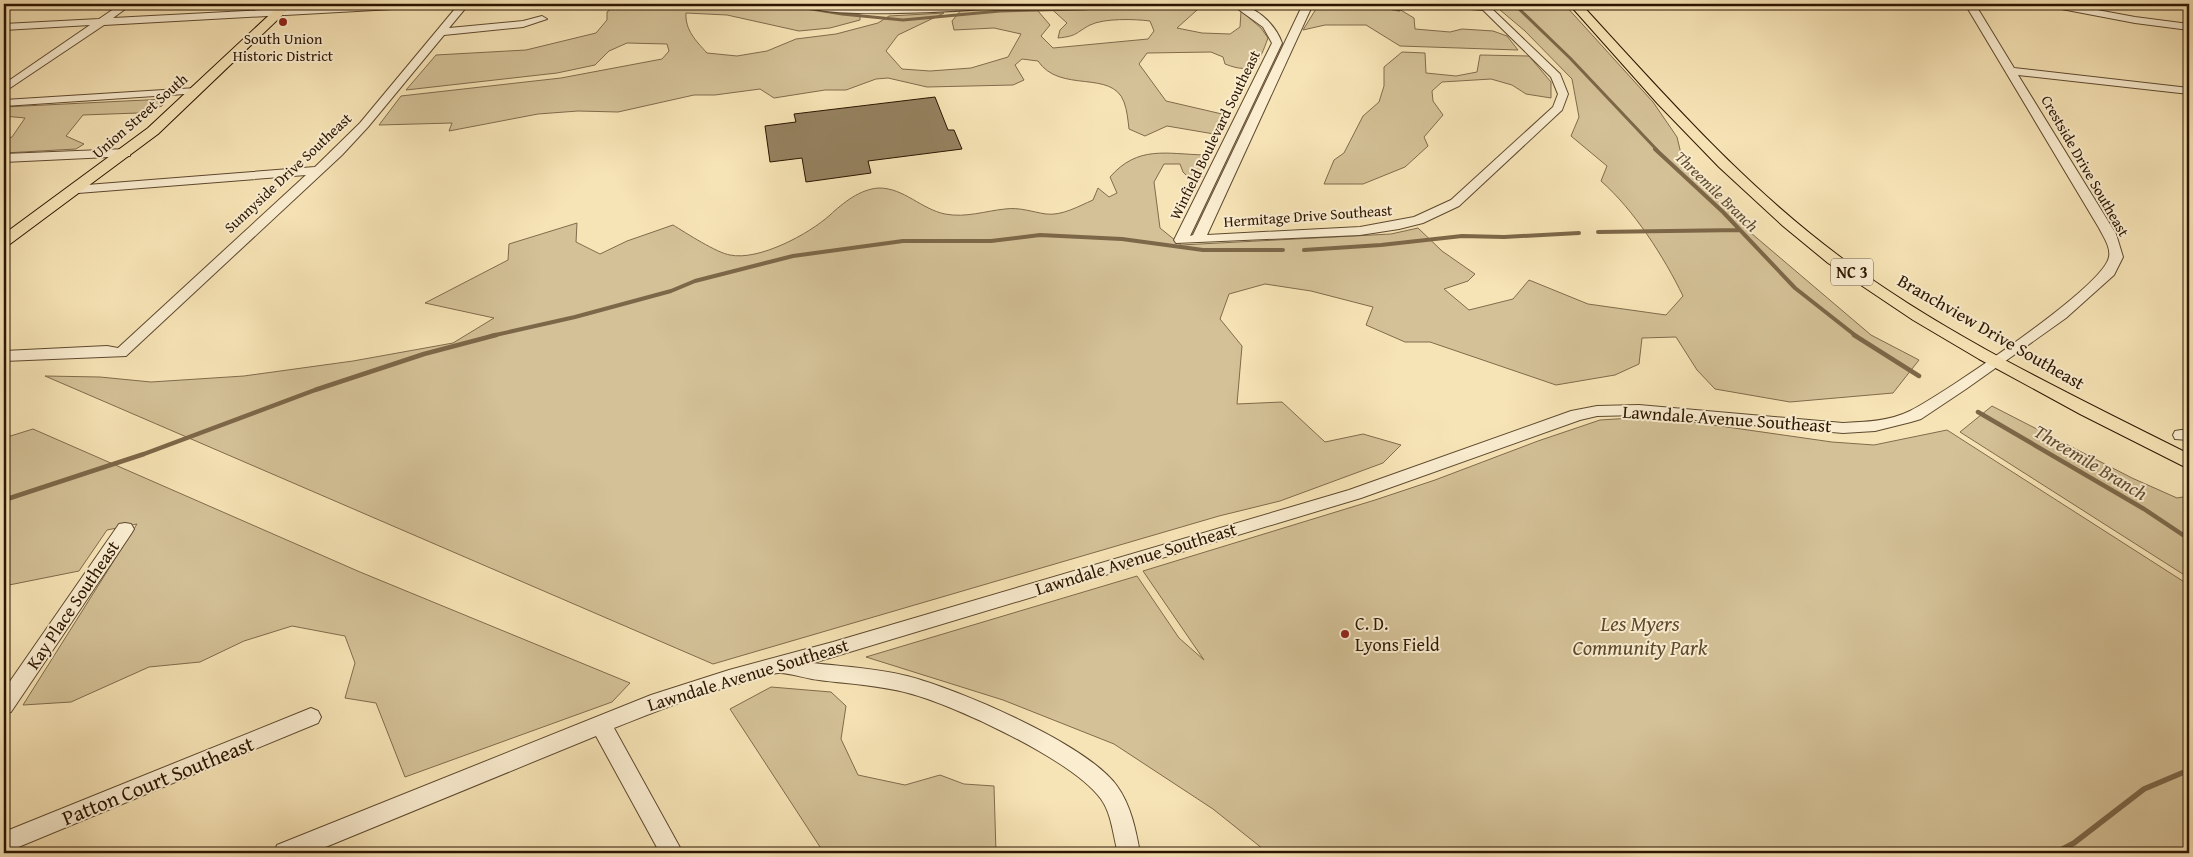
<svg xmlns="http://www.w3.org/2000/svg" width="2193" height="857" viewBox="0 0 2193 857" font-family="'Gentium Book Plus',serif">
<rect width="100%" height="100%" fill="#f7e4b6"/>
<filter id="stains"><feTurbulence type="fractalNoise" baseFrequency=".004" numOctaves="4"/><feColorMatrix values="0 0 0 0 .2 0 0 0 0 .09 0 0 0 0 .02 0 0 0 .5 -.17"/></filter>
<radialGradient id="worn" r=".72"><stop offset=".6" stop-color="#630" stop-opacity="0"/><stop offset="1" stop-color="#630" stop-opacity=".3"/></radialGradient>
<path fill="#d4c197" stroke="#806b4c" d="M617,4H795L860,14V20L830,28L799,31L727,15L686,13C685,30 696,41 707,53L737,56L767,51L796,39L836,34L878,23L889,16L944,13L898,35L886,51L902,69L930,71L971,68L1008,57L1021,34L994,28L954,30L952,21L961,10L1032,4L1050,25L1041,36L1053,48L1148,39L1154,31L1150,21C1135,19 1104,18 1090,25C1075,33 1078,36 1058,38L1060,30L1067,23L1046,4H1192L1197,10L1177,28L1202,33L1230,34L1240,27L1241,11L1261,28L1268,38C1259,62 1255,76 1225,64L1223,57L1211,52L1147,53L1139,64L1166,101L1222,114L1226,125L1220,135L1167,126L1145,136L1129,129C1128,120 1127,110 1124,102C1112,69 1060,94 1038,61L1022,59L1015,65L1024,80L1013,85L927,87L888,78L876,79L846,90H825L774,98L760,89L715,95H694L618,112L578,111L538,114L449,131L452,123L379,125L401,96L561,78L662,59L669,51L667,44L627,43L609,51L595,65L557,73L406,90L436,55L526,50L596,33L607,20V12Z
M1319,4L1394,6L1414,18L1415,29L1450,32L1462,29L1493,31L1507,36L1518,50L1400,46L1366,25H1325L1303,30Z
M1493,4H1564L1653,102L1677,137L1683,162L1751,233L1871,335L1919,360L1893,393L1790,402L1715,389L1697,370L1676,337L1642,338L1639,364L1615,375L1556,385L1430,342H1405L1366,325L1373,307L1311,291L1265,284L1229,294L1220,319L1242,346L1237,404L1282,402L1325,442L1363,434L1401,445L1383,463L1280,501L1219,516L713,664L45,376L100,377L151,382L244,376L353,361L453,343L494,318L425,303L508,260L509,244L577,223L576,242L600,254L627,241L673,225C686,233 717,253 730,255C759,261 809,234 830,215C843,203 860,189 879,188C904,188 921,209 945,214C966,218 985,211 1005,209C1020,207 1032,212 1046,214C1062,216 1079,206 1093,200L1098,188L1109,197L1117,193L1110,177C1138,145 1166,154 1205,155L1202,177L1189,178L1183,172L1180,164H1164L1154,182L1160,228L1181,245L1391,234L1418,228L1442,251L1475,274L1468,281L1444,289L1469,310L1513,299L1529,280L1588,304L1666,315L1683,296C1664,257 1634,210 1601,181L1607,166L1571,136L1579,117L1572,79L1525,31Z
M1402,52L1425,53L1426,73L1456,76L1477,72L1480,55L1529,56L1551,82V98L1526,94L1512,85L1491,79L1442,82L1432,91L1433,101L1443,115L1424,137L1428,146L1405,167L1363,184H1324L1334,160L1344,153L1363,116L1379,102L1384,86V67Z
M166,99L162,106L138,113L83,115L66,136L84,144L76,149L4,153V140L12,137L25,118L4,116V107Z
M1992,406L2132,478L2177,498L2189,496V578L1960,432Z
M1632,418L1678,420L1832,442L1874,445L1947,430L2189,585V853H1268L1213,809L1114,744L1003,700L866,657L1137,576L1179,638L1204,660L1143,571L1375,500L1435,480L1538,441L1600,420Z
M33,429L360,572L630,683L612,702L405,777L376,703L345,698L355,663L345,636L292,626L244,641L200,662L149,667L71,702L23,705L137,524L107,530L79,571L4,586V438Z
M771,687L831,692L846,706L841,739L858,775L905,785L940,775L964,784L994,786L996,853H824L730,709Z"/>
<g fill="none" stroke-linecap="round" stroke-linejoin="round">
<path stroke="#7c6748" stroke-width="3" d="M782,4L842,14L903,20L1000,11L1083,9L1150,4
M1290,4H1295
M1514,4L1570,58L1657,150
M1319,5H1372L1399,10
M1494,5L1499,4"/>
<path stroke="#7c6748" stroke-width="4" d="M1655,149L1723,212L1795,288L1856,336
M1598,232L1740,230
M1304,250L1381,245L1462,236L1504,237L1579,233
M491,336L575,317L671,291L695,281L793,256L903,241H991L1040,235L1122,239L1203,250H1283"/>
<path stroke="#7c6748" stroke-width="4.5" d="M1854,335L1919,376
M1978,412L2144,509L2189,539
M4,500L144,454L315,390L424,354L496,335"/>
<path stroke="#7c6748" stroke-width="5.5" d="M2055,853L2074,843L2144,789L2189,770"/>
</g>
<path fill="#95815f" stroke="#2b1500" d="M935,97L948,130H954L962,149L868,161L871,173L806,182L802,158L770,162L765,126L796,122L794,114Z"/>
<g fill="none" stroke-linecap="round" stroke-linejoin="round">
<g stroke="#5e492e" stroke-width="2">
<path id="minor" d="M121,4H132L113,18L380,4H434L429,7L104,25L4,92V84L90,25L4,30V24L99,19Z
M459,4H469L449,28L523,21L542,16L547,19L523,27L444,35L368,127L342,155L126,356L4,361V351L107,346L118,348L306,175L78,193L74,192L72,189L74,186L315,167L360,123Z
M801,4L882,8L1014,4L1009,7C976,10 822,21 801,4Z
M1231,4C1253,3 1275,23 1282,43L1190,236L1193,235L1303,4H1313L1207,235L1360,227L1414,217L1451,200L1553,107L1558,94L1551,77L1483,10L1445,7L1440,4H1482L1489,6L1560,74L1568,94L1562,110L1459,206L1423,223L1399,229L1360,235L1176,243L1174,240L1272,43L1263,27Z
M1965,4H1975L2014,68L2189,88V94L2018,75L2116,234L2123,257L2114,275L2066,318L1966,389L1921,419L1911,422L1875,431L1843,433L1639,415L1597,416L1580,420L1361,498L813,663C845,667 876,668 907,676C958,689 1087,744 1117,786C1131,805 1136,831 1140,853H1118C1113,836 1112,814 1101,799C1074,761 955,705 908,693C879,685 849,684 819,680C807,679 788,672 778,673C767,674 756,679 745,682C700,694 657,711 614,728L683,853H660L596,736L311,853H274L277,845L651,695L729,670L833,642L1349,490L1571,411L1597,406L1639,405L1843,423C1865,422 1890,421 1910,411C1943,394 2104,287 2109,257C2111,247 2103,236 2099,228Z
M2046,4H2065L2135,17L2189,24V30L2135,23L2051,7Z
M196,88L200,89V93L4,106V100Z
M126,149L130,150V156L4,162V154Z
M2181,430H2189V440L2175,439L2173,435L2175,431Z
M125,523L131,524L134,529L131,534L11,712L4,714V690L119,524Z
M311,708L318,711L321,717L318,723L4,853V832Z"/>
</g>
<g stroke="#2b1500" stroke-width="2">
<path id="major" d="M281,4H294L158,134L10,244L4,246V234L148,128Z
M1569,4H1581C1662,92 1742,184 1839,256C1946,336 2070,394 2189,454V469L2080,414L1979,359L1913,320L1828,263L1783,226L1719,167L1658,104Z"/>
</g>
<use href="#minor" fill="#faedd0" fill-rule="evenodd"/>
<use href="#major" fill="#f7e4b6" fill-rule="evenodd"/>
</g>
<g fill="#8f2418" stroke="#faedd0" stroke-width="2">
<circle cx="283" cy="22" r="5"/>
<circle cx="1345" cy="634" r="5"/>
</g>
<g text-anchor="middle" stroke-width="4" stroke-linejoin="round" paint-order="stroke">
<g font-size="15" fill="#2b1500" stroke="#faedd0">
<text x="283" y="44">South Union<tspan x="283" dy="17">Historic District</tspan></text>
</g>
<g font-size="15" fill="#2b1500" stroke="#faedd0">
<text transform="translate(140 116) rotate(-41)" y="5">Union Street South</text>
<text transform="translate(1215 135) rotate(-64)" y="5">Winfield Boulevard Southeast</text>
<text transform="translate(2085 166) rotate(60)" y="5">Crestside Drive Southeast</text>
<text transform="translate(288 173) rotate(-43)" y="5">Sunnyside Drive Southeast</text>
<text transform="translate(1308 216) rotate(-4)" y="5">Hermitage Drive Southeast</text>
</g>
<g font-size="16" font-style="italic" fill="#614c30" stroke="#faedd0">
<text transform="translate(1717 191) rotate(44)" y="6">Threemile Branch</text>
</g>
<rect fill="#faedd0" stroke="#69563e" stroke-width="1" x="1831" y="258.5" width="42" height="27" rx="4"/>
<g font-size="16" font-weight="bold" fill="#2b1500">
<text x="1852" y="278">NC 3</text>
</g>
<g font-size="18" fill="#2b1500" stroke="#faedd0">
<text transform="translate(1991 332) rotate(30)" y="6">Branchview Drive Southeast</text>
<text transform="translate(1727 419) rotate(4)" y="6">Lawndale Avenue Southeast</text>
<text transform="translate(1136 559) rotate(-17)" y="6">Lawndale Avenue Southeast</text>
<text transform="translate(73 605) rotate(-56)" y="6">Kay Place Southeast</text>
<text transform="translate(748 675) rotate(-17)" y="6">Lawndale Avenue Southeast</text>
</g>
<g font-size="18" fill="#2b1500" stroke="#faedd0" text-anchor="start">
<text x="1355" y="630">C. D.<tspan x="1355" dy="21">Lyons Field</tspan></text>
</g>
<g font-size="19" font-style="italic" fill="#614c30" stroke="#faedd0">
<text transform="translate(2091 462) rotate(31)" y="7">Threemile Branch</text>
</g>
<g font-size="21" font-style="italic" fill="#5e492d" stroke="#faedd0">
<text x="1640" y="631">Les Myers<tspan x="1640" dy="24">Community Park</tspan></text>
</g>
<g font-size="21" fill="#2b1500" stroke="#faedd0">
<text transform="translate(158 781) rotate(-22)" y="7">Patton Court Southeast</text>
</g>
</g>
<rect width="2193" height="857" fill="none" stroke="#f7e4b6" stroke-width="20"/>
<rect x="5" y="5" width="2183" height="847" fill="none" stroke="#2b1500" stroke-width="2.5"/>
<rect x="10" y="10" width="2173" height="837" fill="none" stroke="#2b1500"/>
<rect width="100%" height="100%" filter="url(#stains)"/>
<rect width="100%" height="100%" fill="url(#worn)"/>
</svg>
